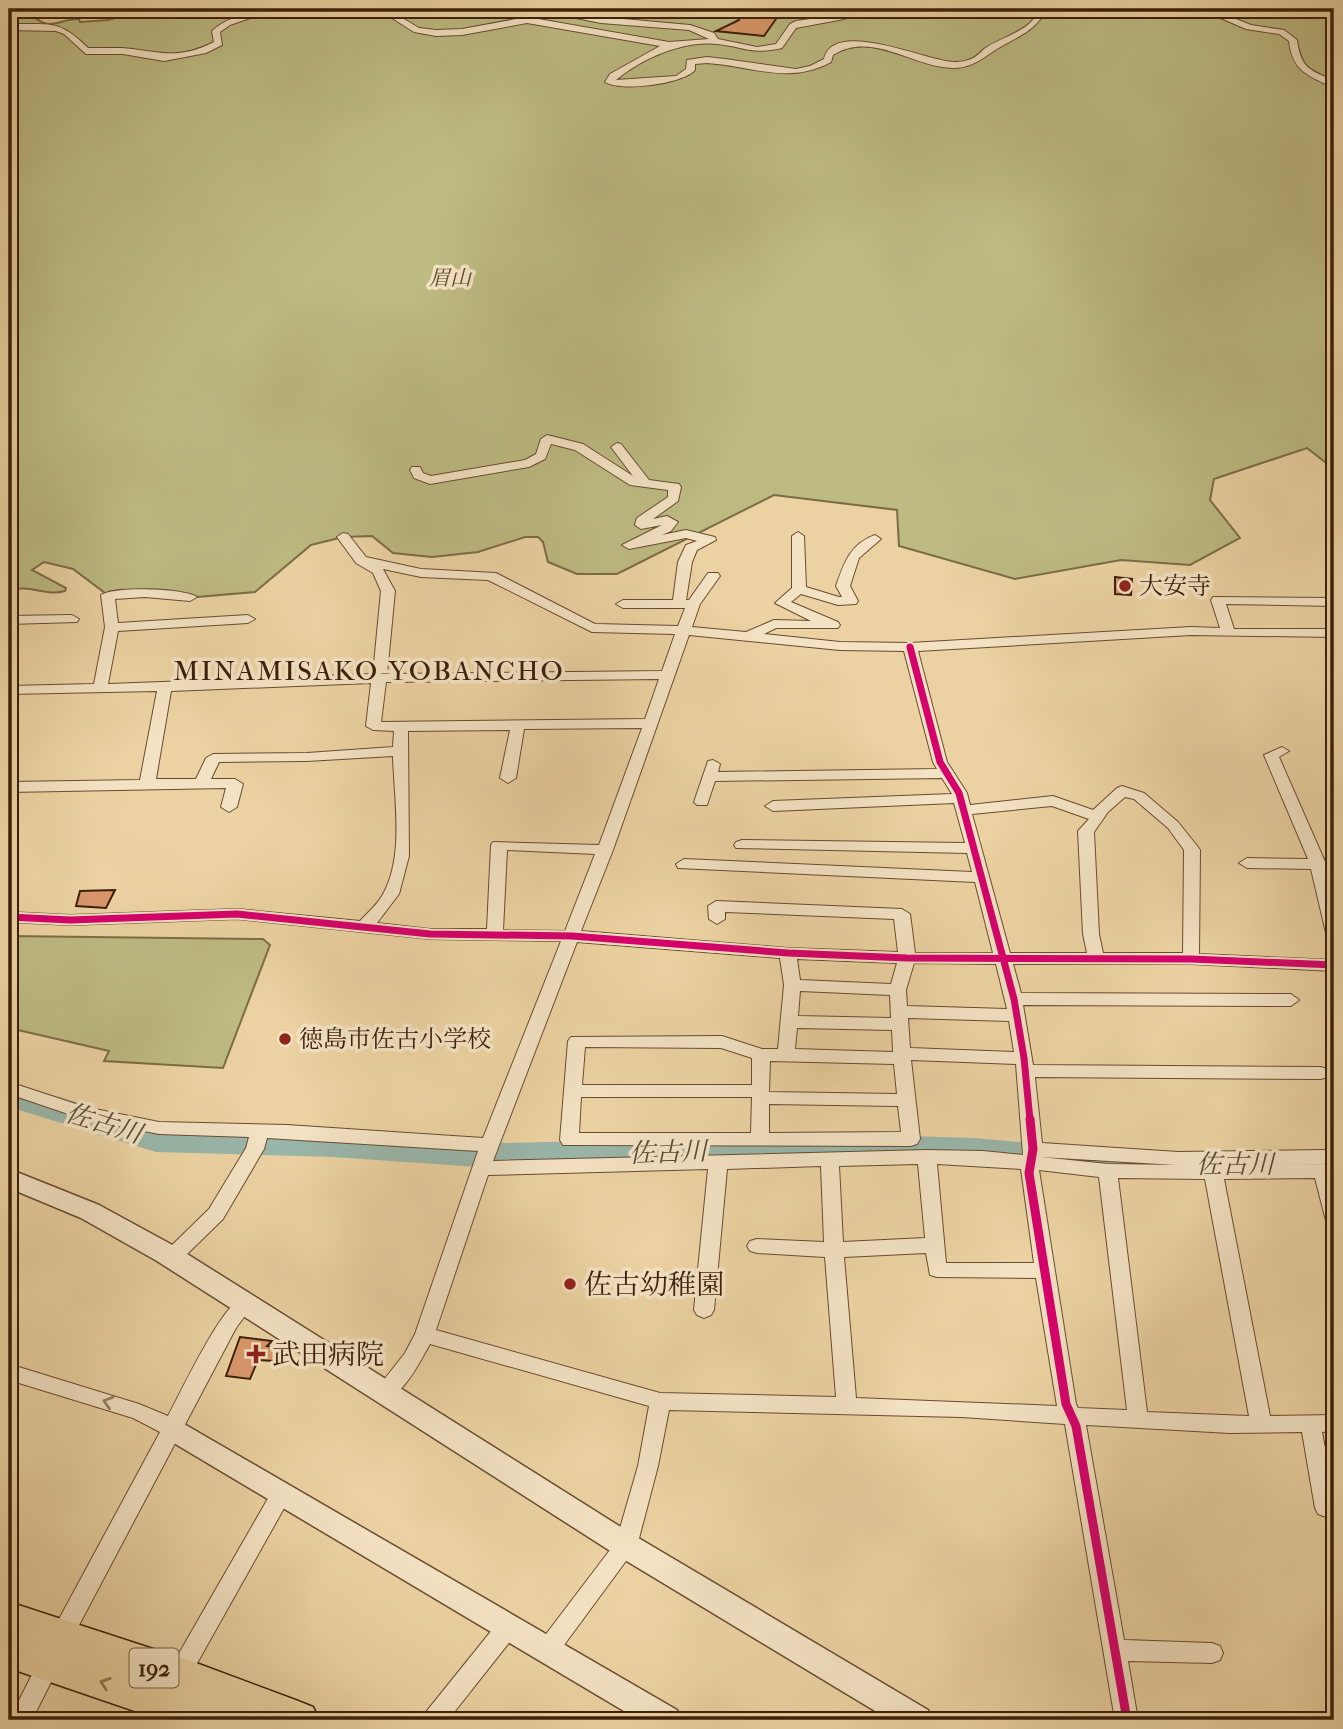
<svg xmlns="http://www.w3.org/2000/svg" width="1343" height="1729" viewBox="0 0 1343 1729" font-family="'IM FELL French Canon','Noto Serif JP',serif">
<rect width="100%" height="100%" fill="#ecd2a2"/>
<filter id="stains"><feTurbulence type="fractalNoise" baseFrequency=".00286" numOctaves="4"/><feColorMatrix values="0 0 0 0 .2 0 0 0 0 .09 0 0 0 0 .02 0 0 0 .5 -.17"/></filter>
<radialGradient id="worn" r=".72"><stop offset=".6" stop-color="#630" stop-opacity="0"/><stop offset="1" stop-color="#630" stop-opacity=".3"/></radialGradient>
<path fill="#bdba82" stroke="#7c6c46" stroke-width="2" d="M9,9H34L31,14C50,33 57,19 79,19L80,22L109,20L140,9H1334V469L1307,448L1214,479L1210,500L1240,538L1190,565L1121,560L1015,579L899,546L897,510L774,495L617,574H577L548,562L543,542L538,537H525L478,552L432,557L393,553L372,536L343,537L311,545L255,592L197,597L163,593H105L73,569L44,562L32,570L66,588L65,591C46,597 28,583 9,591Z
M9,936L263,939L270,945L223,1068L104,1061L109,1051L9,1028Z"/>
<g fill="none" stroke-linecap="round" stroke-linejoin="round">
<path fill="#99b6aa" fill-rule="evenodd" d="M9,1082L156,1126L333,1131L507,1143L842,1134L975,1138L1103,1150L1189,1153L1202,1156L1207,1166L1202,1176L1189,1179L1103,1176L975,1164L842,1160L507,1169L333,1157L156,1152L9,1107Z"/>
</g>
<path fill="#d9976b" stroke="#3c1f0b" stroke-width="2" d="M783,9L764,36L716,31L739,20L740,11Z
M1115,577L1132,579L1131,595L1115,594Z
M115,890L106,908L76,906L80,891Z
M240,1337L272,1341L267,1346L281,1348L274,1361L258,1360L250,1379L226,1376Z"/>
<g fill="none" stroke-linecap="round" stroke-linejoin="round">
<g stroke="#684c31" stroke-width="2">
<path id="minor" d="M284,9L394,13L419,28L436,30L462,29L527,17L669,42L709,39L689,30L601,23L541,11L547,9L601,17L690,25L714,33L718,39L757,47L776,44L790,24L796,21L838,15L842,9H850V13L844,19L796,28L782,48C751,55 746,47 717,44C683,40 641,59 616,80L676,76L686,69L687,60L707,57L725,59L796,69L810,66L824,59C833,17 931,63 955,62C959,62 967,61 971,59C976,57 980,53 984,49C998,39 1019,34 1031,22C1034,19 1037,13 1040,9H1048C1033,31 1025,33 1002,46C986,55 974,68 954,68C913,68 873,30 833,55L831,62C789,85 752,66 707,63L695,64V70C683,84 621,92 605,82L610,74L660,46L527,23L462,35L436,36L414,32L392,18L294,13L250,18L230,25L220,32L222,45L206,53L164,61L123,54H86L64,34L56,31L9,30V24C49,25 58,18 88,48C99,48 111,48 122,48C160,51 176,61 214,42L212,31C231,13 259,12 284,9Z
M1200,9H1211L1251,25L1284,30L1297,40C1301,68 1309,70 1333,80L1334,97L1329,94L1326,84C1303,74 1292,67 1289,41L1279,34L1246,29Z
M547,435L583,444L633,476L611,447L617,443L621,444L649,480L679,484L681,487L678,501L653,519L667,516L678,522L671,531L662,535L686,530L715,537L716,540L697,550L692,562L686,600H689L708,573H718L720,576L700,604L692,627L746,632L774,620L811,621L775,603L792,588V536L798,532L804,536L806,587L839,597H842L836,586C844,563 850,544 875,535L881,539L859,558L850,586L858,601L856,604L838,605L801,594L791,602L838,622L840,625L838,628H776L764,634L840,642L910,643L1191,627L1220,628L1211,600L1213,597L1334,598V606L1226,604L1234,629H1334V637L1191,635L918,651L947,762L967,793L970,805L1053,796L1093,810L1117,788L1122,786L1144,793L1178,822L1198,847L1200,850L1199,954L1334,960V971L1191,964H1013L1021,993L1291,994L1299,1000L1291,1006L1023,1005L1033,1065L1321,1067L1327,1069L1330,1073L1327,1077L1321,1079L1035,1077L1042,1143L1178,1152L1324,1150L1330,1152L1333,1157L1330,1162L1324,1164L1254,1165L1334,1164V1224L1327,1222L1325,1217L1315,1178L1224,1179L1270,1416L1334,1415V1431L1322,1432L1334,1495V1514L1326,1517L1318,1514L1315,1508L1302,1432L1230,1433L1086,1425L1124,1640L1212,1643L1220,1646L1223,1653L1220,1660L1212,1663L1128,1661L1138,1720H1115L1065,1424L961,1417L669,1410L658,1466L637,1546L556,1656L548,1659L540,1656L537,1649L540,1642L616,1542L638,1466L649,1406L430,1344C421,1360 399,1405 379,1398L376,1392L379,1386L405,1353L415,1334L478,1151L267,1138L264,1149L223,1219L180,1261L173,1263L166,1261L163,1256L166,1251L209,1209L246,1148L249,1137L159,1134L83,1119L9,1094V1082L85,1107L159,1122L287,1125L483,1138L561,941L430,939L237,919L70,925L9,922V912L70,915L237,909L360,921C367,913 376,906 382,896C405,857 394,799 393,756L307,761L219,762L211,779H235L243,784L237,807L229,812L221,807L226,788L9,792V782L140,780L157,691L9,694V686L94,684L105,627L101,595C113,586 185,588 197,597L190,601L145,597L115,599L118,623L248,615L255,619L248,623L118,631L108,684L373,674L381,591L373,573L356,563L337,537L343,533L348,534L366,557L421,569L496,573L595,624L678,626L685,608H623L616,604L623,600H673L678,562L686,545L697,541L686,538L629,549L622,545L662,525L641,529L635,525L637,518L668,497V490L630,485L575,450L551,444L545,459L529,467L430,484L414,478L410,470L412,467H420L423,473L431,476L525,460L536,454L541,439ZM383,569L421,577L488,580L592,632L675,634L662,671L387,674L395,591ZM689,635L840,650L904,651L933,762L937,769L718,772L720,764L713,760L708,761L694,802L697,805H707L715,781L942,778L952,794L773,801L765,806L773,811L954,803L965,843L742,840L736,842L734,845L736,848L967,853L972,872L684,859L676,864L678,868L975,882L993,953H915L910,914L902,909L716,901L708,906L709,919L717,924L725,919V912L894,919L898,952L788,948L581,931L613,850ZM659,679L645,719L381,722L386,682ZM371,683L366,726L373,730L394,731L393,747L307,753L213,754L206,758L196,779H156L171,691ZM642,728L599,845L493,842L491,845L487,929H430L377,923L399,894L409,856L408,731L510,730L500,778L508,783L516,778L524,729ZM1125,797L1134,799L1168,828L1184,850L1183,953H1103L1099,934L1094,832L1108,812ZM1052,806L1089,819L1078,831L1083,934L1087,953H1010L972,814ZM507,850L595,854L565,931L503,930ZM577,942L780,958L784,985L778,1049H762L722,1036L571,1037L568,1041L560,1140L563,1145L911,1146L917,1144L920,1139L911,1060L1016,1064L1023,1155L983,1151L927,1150L493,1161ZM797,959L897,963L891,984L800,980ZM914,963L996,964L1007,1009L907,1006L906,990ZM800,991L890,995L891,1018L798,1016ZM908,1018L1009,1021L1014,1052L910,1048ZM797,1028L892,1030L893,1052L795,1049ZM585,1047L721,1048L752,1058V1085H582ZM770,1061L894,1064L897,1094L769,1092ZM581,1097H752L751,1133H579ZM769,1104L898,1106L901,1132L769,1133ZM1041,1157L1177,1165L1108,1164ZM918,1164L925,1238L843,1242L839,1166ZM937,1164L1021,1169L1034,1263H946ZM821,1166L824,1242L757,1239L750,1241L747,1246L750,1251L757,1253L825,1257L836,1397L660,1393L436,1330L488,1175L708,1169L694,1310L697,1315L704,1318L711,1315L714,1310L727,1169ZM1039,1170L1099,1177L1127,1410L1078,1408L1076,1404ZM1118,1178L1205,1179L1249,1416L1147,1412ZM926,1253L930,1275L937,1277L1036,1278L1057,1406L856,1398L844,1257Z
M72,615L79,619L77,622L9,624V616Z
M1282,747L1289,751L1279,757L1326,864L1334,899V938L1326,933L1311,869L1247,868L1239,863L1247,858L1308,859L1264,755Z
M243,1297L250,1300L253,1305L236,1328L68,1646L60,1649L52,1646L49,1639L52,1632L160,1432L133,1418L9,1380V1364L139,1404L168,1416C180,1394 222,1304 243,1297Z
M281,1485L288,1488L292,1494L186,1683L178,1686L170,1683L167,1676L170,1669L274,1488Z
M508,1617L516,1620L519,1627L516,1634L448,1720H423L426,1712L500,1620Z
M51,1650L59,1653L62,1660L32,1720H9L43,1653Z"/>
</g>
<g stroke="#684c31" stroke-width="3">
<path id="tertiary" d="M9,1169L99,1205L176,1247L635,1536L928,1710L932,1720H890L615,1554L157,1261L81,1218L9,1188Z
M172,1417L677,1710L681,1720H639L162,1436L158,1428L162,1420Z"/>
</g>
<g stroke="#3c1f0b" stroke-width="3">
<path id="trunk" d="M9,1602L196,1663L298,1701L313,1707L319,1720H249L234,1714L236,1720H161L9,1668Z"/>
</g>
<use href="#minor" fill="#f3e2c3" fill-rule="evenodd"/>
<use href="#tertiary" fill="#f3e2c3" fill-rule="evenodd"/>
<use href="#trunk" fill="#ecd2a2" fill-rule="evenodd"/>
<g stroke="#f3e2c3" stroke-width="11">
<path id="cycleway-far1" d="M910,647L940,762L959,793L1014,999L1024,1058L1030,1120
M9,917L70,920L237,914L430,934L572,936L788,953L907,958L1191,959L1334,965"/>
</g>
<g stroke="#f3e2c3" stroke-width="13">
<path id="cycleway" d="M1030,1119L1033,1149L1029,1173L1066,1404L1076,1426L1127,1720"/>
</g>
<use href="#cycleway-far1" stroke="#d6006c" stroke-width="7"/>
<use href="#cycleway" stroke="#d6006c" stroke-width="9"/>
</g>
<defs><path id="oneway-chevron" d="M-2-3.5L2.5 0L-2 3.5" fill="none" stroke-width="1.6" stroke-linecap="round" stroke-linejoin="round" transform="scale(1.75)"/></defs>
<use stroke="#988067" href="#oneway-chevron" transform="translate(108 1402) rotate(-163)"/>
<use stroke="#947856" href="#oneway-chevron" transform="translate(105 1683) rotate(-161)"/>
<g fill="#8f2418" stroke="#f3e2c3" stroke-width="2.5">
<circle cx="1125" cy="586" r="7"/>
<circle cx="285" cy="1039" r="7"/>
<circle cx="570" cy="1284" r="7"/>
<path d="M252.5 1343.5h7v7h7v7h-7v7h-7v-7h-7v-7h7z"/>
</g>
<g text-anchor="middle" stroke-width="7" stroke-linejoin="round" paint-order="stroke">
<g font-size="21" font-style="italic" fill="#5c4629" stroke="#f3e2c3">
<text x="450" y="285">眉山</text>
</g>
<rect fill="#f3e2c3" stroke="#735a42" stroke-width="2" x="129.5" y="1648.5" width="49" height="39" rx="5"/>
<g font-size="23" font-weight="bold" fill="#3c1f0b">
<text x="154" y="1676">192</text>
</g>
<g font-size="24" fill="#3c1f0b" stroke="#f3e2c3" text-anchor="start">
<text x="1139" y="594">大安寺</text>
<text x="299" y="1047">徳島市佐古小学校</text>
</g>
<g font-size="26" font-style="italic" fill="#584c3b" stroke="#f3e2c3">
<text transform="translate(104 1123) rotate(17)" y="9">佐古川</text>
<text transform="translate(668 1152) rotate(-2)" y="9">佐古川</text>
<text x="1235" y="1173">佐古川</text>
</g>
<g font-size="28" letter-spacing="2" fill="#3c1f0b" stroke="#f3e2c3">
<text x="369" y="680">MINAMISAKO-YOBANCHO</text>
</g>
<g font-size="28" fill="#3c1f0b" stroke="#f3e2c3" text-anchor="start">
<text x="584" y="1294">佐古幼稚園</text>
<text x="272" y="1364">武田病院</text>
</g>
</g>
<rect width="1343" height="1729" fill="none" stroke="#ecd2a2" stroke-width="35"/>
<rect x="10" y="10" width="1322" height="1708" fill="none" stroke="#3c1f0b" stroke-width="3.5"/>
<rect x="18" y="18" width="1308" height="1694" fill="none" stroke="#3c1f0b" stroke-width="2"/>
<rect width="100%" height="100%" filter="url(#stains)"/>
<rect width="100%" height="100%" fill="url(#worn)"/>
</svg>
